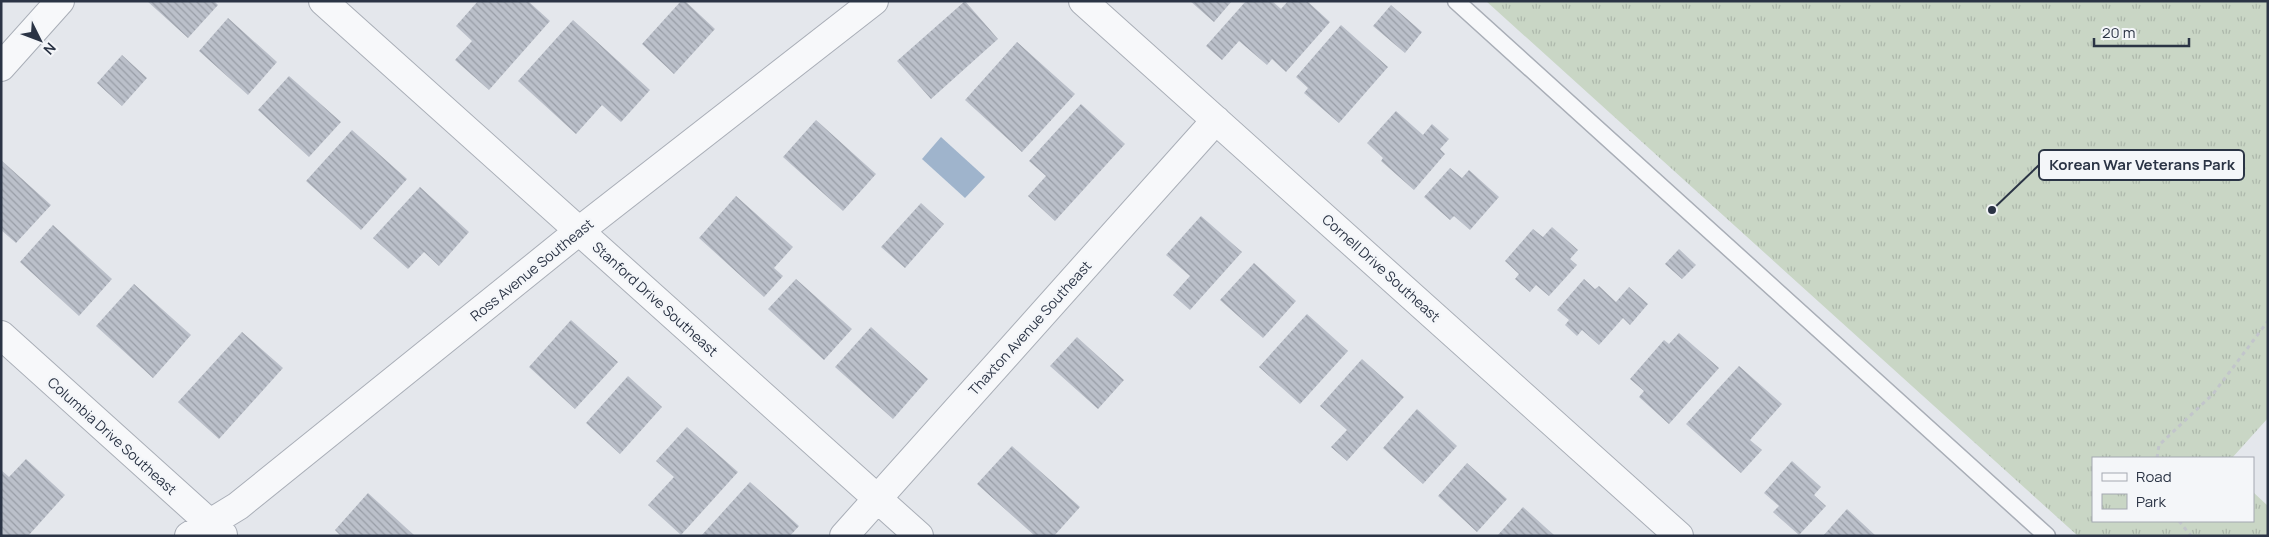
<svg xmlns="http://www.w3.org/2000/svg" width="2269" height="537" viewBox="0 0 2269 537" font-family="Manrope,sans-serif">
<defs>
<pattern id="park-tufts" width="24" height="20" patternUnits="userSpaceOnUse" patternTransform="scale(1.25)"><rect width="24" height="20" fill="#c9d6c5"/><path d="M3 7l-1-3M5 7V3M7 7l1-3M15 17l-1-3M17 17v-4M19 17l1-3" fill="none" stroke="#adb8ab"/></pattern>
<pattern id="building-back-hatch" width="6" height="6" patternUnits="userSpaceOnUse" patternTransform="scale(1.25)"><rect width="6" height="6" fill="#bbc0ca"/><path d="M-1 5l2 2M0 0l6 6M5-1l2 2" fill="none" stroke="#989da6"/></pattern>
</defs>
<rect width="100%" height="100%" fill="#e4e7ec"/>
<path fill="url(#park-tufts)" d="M1486,1H2268V418L2232,458H2093V521H2253V492L2268,506V536H2078Z"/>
<path fill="#9fb4cc" d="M941,137L985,177L965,198L922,159Z"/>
<path fill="url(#building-back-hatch)" d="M147,1H214L218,5L188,38Z
M478,1H528L550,21L489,90L455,60L472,41L456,26Z
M681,1H685L715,29L674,74L642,44Z
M965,1L998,39L931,99L897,61Z
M1190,1H1232L1214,22Z
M1246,1H1272L1281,9L1288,1H1307L1330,22L1286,72L1272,59L1267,65L1239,41L1222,60L1206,46Z
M1391,5L1422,32L1405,53L1373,26Z
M228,18L277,62L248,95L199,51Z
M573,20L650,90L621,122L602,105L576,134L518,81Z
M1341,25L1388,67L1339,123L1304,93L1308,88L1296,77Z
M1017,42L1075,94L1022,152L965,100Z
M122,55L147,78L122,106L97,83Z
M289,76L341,122L309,157L258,110Z
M1081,104L1125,144L1055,221L1028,196L1046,176L1029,161Z
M1396,111L1423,135L1432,124L1449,139L1440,149L1445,154L1414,190L1381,161L1383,158L1367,143Z
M816,120L876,174L843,211L783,157Z
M352,130L407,179L361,230L306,181Z
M1,160L51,205L16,243L1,230Z
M1450,168L1462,178L1469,170L1499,197L1470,230L1454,216L1450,220L1424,197Z
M420,187L469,232L439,266L424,252L408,269L373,238Z
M736,196L793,247L774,268L783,276L764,297L699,238Z
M921,203L944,224L905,268L881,247Z
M1201,216L1242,252L1190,310L1173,295L1190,276L1166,255Z
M53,225L112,279L79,316L20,262Z
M1552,227L1578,250L1570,259L1577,265L1549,296L1536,285L1530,292L1515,279L1519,274L1505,261L1533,229L1543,237Z
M1679,249L1696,265L1682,279L1665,264Z
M1254,263L1296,301L1263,338L1220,300Z
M796,279L852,329L824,360L768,309Z
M1584,279L1595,289L1599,286L1616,302L1629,287L1648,304L1630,325L1623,318L1599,345L1582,330L1577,336L1565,325L1569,320L1557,310Z
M134,284L191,335L153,378L96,326Z
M1307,314L1348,351L1300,404L1259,367Z
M571,320L618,362L575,409L529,367Z
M871,327L928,379L893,419L835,367Z
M242,332L283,368L219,439L178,402Z
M1679,333L1719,368L1669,424L1639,397L1644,391L1630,379L1664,340L1669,344Z
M1077,337L1124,380L1098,409L1050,366Z
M1362,359L1404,397L1347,461L1331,447L1347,430L1320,406Z
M1739,366L1782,404L1750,440L1762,450L1741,473L1686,424Z
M628,376L662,407L620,454L586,423Z
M1417,409L1457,446L1423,484L1383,448Z
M687,427L738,472L681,535L648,505L674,477L656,461Z
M1012,446L1080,507L1054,536H1035L977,484Z
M26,459L65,495L28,536H1V470L9,477Z
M1792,461L1821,487L1814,495L1826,506L1799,535L1773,512L1779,506L1764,493Z
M1467,463L1507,499L1477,532L1438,496Z
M750,482L799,526L790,536H701Z
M368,493L415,536H341L335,530Z
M1523,507L1555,536H1497Z
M1847,509L1876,536H1823Z"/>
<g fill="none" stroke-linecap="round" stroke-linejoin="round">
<g stroke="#a9aeb7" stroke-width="19">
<path id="service" d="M1456,1L2047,536"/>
</g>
<g stroke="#a9aeb7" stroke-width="30">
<path id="minor" d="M323,1L919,536
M1083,1L1679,536
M1,67L60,1
M1,335L223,535
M189,536L238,506L579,231L874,1
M844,536L1216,120"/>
</g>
<path stroke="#c2c5cb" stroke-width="3" stroke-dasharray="4 4" stroke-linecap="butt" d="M2157,458L2159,445L2213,394L2268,321
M2179,521L2191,536"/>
<use href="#service" stroke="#f7f8fa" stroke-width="16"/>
<use href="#minor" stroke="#f7f8fa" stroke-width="28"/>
</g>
<g text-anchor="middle" stroke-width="4.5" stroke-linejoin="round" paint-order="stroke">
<g font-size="14" fill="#2b3445" stroke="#f4f6f9">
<text transform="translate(1381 268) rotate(42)" y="5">Cornell Drive Southeast</text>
<text transform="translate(532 270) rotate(-39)" y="5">Ross Avenue Southeast</text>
<text transform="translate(655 299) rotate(42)" y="5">Stanford Drive Southeast</text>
<text transform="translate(1030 328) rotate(-48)" y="5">Thaxton Avenue Southeast</text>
<text transform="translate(112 436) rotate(42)" y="5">Columbia Drive Southeast</text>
</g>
</g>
<path fill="none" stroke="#2b3445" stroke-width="2" d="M1992 210L2039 165"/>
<circle fill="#2b3445" stroke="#f4f6f9" stroke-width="2" cx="1992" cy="210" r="5"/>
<rect fill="#f4f6f9" stroke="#2b3445" stroke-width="2" x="2039" y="150" width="205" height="30" rx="5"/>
<g font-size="15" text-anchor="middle" font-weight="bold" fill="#2b3445">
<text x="2142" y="170">Korean War Veterans Park</text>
</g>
<rect width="2269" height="537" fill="none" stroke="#2b3445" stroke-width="5"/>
<rect x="2092" y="457" width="162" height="65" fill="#f4f6f9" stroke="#a4a8b1"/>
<rect x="2102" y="473" width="25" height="8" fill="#f7f8fa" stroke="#a4a8b1"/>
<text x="2136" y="482" font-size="15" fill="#2b3445">Road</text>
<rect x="2102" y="494" width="25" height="15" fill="url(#park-tufts)" stroke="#a4a8b1"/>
<text x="2136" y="507" font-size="15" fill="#2b3445">Park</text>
<g transform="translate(40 40) rotate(132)" stroke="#f4f6f9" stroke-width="4" paint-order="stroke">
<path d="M0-4L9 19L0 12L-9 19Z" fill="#2b3445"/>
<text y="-8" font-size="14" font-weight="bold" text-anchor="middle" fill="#2b3445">N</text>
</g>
<path d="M2094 38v8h95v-8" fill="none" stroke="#2b3445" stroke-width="2.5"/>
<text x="2102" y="38" font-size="15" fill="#2b3445" stroke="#f4f6f9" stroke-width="4" paint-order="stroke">20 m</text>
</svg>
